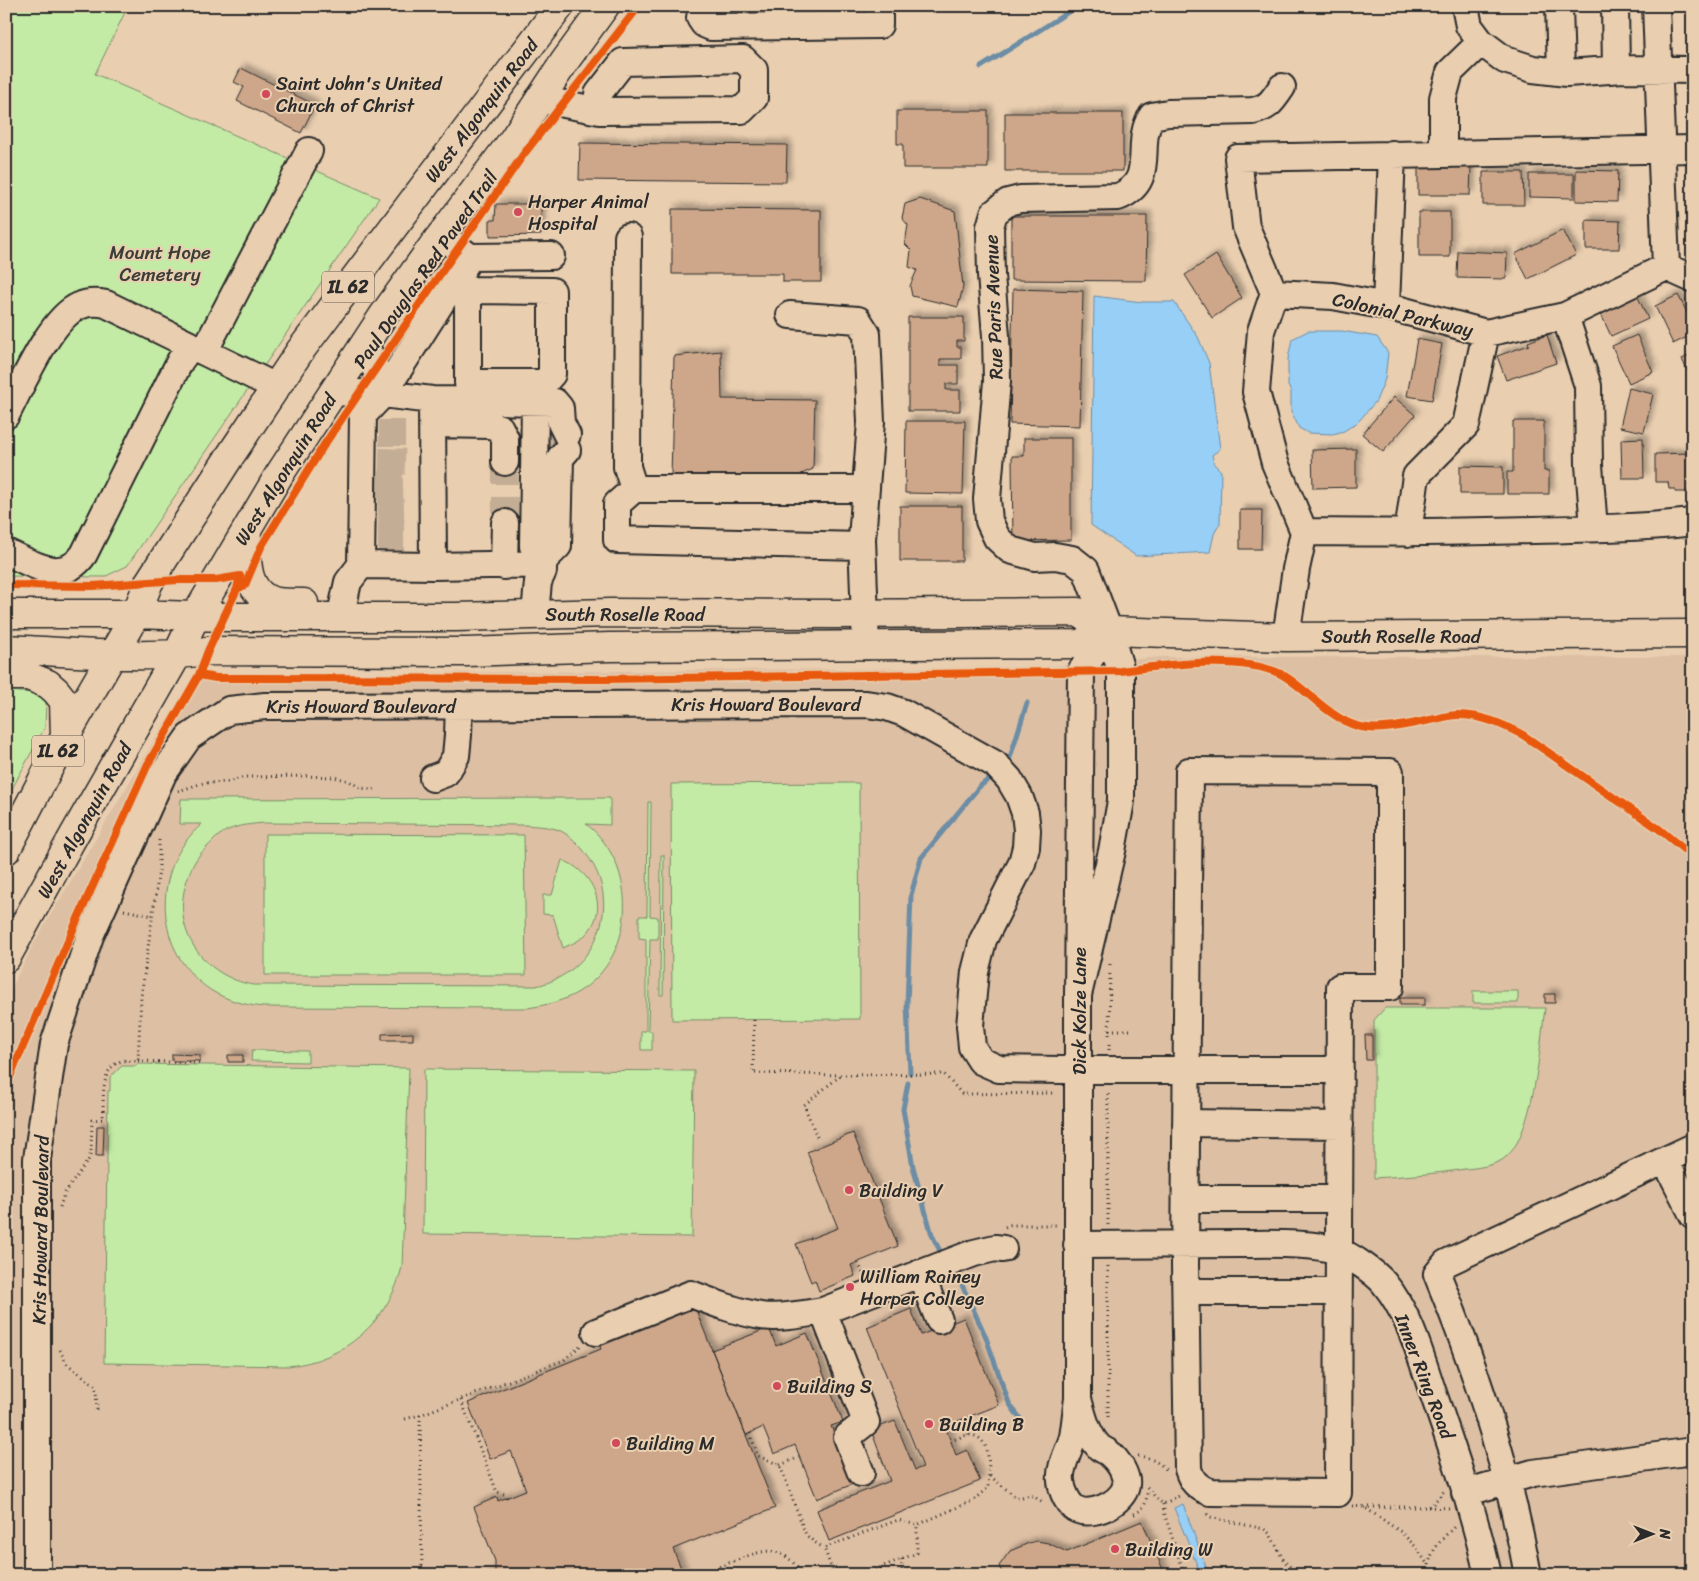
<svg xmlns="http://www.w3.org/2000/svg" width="1699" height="1581" viewBox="0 0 1699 1581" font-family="Sriracha,sans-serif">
<defs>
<filter id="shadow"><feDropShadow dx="4.5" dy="-4.5" stdDeviation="2.5" flood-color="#0004"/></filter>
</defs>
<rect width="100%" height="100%" fill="#e9ceb0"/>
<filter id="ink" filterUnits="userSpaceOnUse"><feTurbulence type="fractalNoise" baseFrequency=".02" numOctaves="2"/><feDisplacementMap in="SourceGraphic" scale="10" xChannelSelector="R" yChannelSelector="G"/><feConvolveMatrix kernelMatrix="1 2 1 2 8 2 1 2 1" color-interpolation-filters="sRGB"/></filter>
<g filter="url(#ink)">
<path fill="#ddbfa3" d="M1161,657H1693V1575H6V999L34,943L188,684L199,675L1043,667Z"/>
<path fill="#c4eba5" stroke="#788b68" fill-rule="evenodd" d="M6,6H128L95,74L379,198L127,566L104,577L6,576Z
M6,691L35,693L46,701L45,727L6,800Z
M859,783L860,1019L672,1020L671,784Z
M610,798V825L586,824C632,859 637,933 599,975C579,997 555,1004 527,1008L263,1007C245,1005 227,1000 212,991C153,954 150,868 202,824H180L181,799ZM265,823L525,825C536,826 548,826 559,830C570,835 580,845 587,855C624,905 596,973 536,986L253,985C203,976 170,930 187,880C191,867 197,856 207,847C213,841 219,834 228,830C240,825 252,824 265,823Z
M648,802H651L650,916L658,917V939H650L648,1031H652V1050H641V1031H646V939L639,938V916H647Z
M265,834L524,835L526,975H265Z
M661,855H664L663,995H660Z
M562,860C592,871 611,908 586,934C580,941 571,944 563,948L553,915L543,914V895H552Z
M1473,991H1518V1003H1473Z
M1385,1008H1545C1540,1044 1534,1141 1502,1160C1491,1166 1478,1168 1465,1169C1435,1174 1404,1176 1374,1178V1020Z
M252,1050L308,1051V1062L251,1061Z
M137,1064L409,1068L402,1267C389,1321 344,1361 288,1366L104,1363L108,1091H110V1077L122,1066H136Z
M424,1069L694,1071L692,1237L423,1234Z"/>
<path fill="#97cff6" stroke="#6c8da5" d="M1094,296L1142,302H1174L1198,337L1209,363L1220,449L1212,455L1214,464L1221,471L1220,523L1214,534L1210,552L1136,556L1091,525Z
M1308,331H1342L1377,337L1388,353L1385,379L1376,401L1358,422L1344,431L1333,434L1308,433L1299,428L1291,411V391L1288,386V359L1292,339Z
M1183,1504L1209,1575H1201L1174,1508Z"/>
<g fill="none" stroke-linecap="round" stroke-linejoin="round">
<path stroke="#6c8da5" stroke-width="5" d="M981,67L1078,6
M1008,764L1027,703
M910,1073L907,1005L911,895L921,858L979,787L989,779
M908,1083L903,1109L913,1167L932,1235L940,1251
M961,1283L985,1335L1009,1403L1021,1420"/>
</g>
<path fill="#cea78a" stroke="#2b2b2b" filter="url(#shadow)" d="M241,68L315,105L301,133L237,101L244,87L234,82Z
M897,111H988V168H903V144H897Z
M1005,113H1123V171H1005Z
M580,143L787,145L786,182L579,180Z
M1418,165H1471L1470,195H1418Z
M1576,170L1618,171L1617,202L1576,201Z
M1483,172H1523L1524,205H1483Z
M1529,174H1574V198L1529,197Z
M920,199L955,211L963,287L958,307L912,296L910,286L917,270L909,267L911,250L905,244L908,225L902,218L905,204Z
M496,204H541V235L490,236V220H495Z
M672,209L821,210V282H783V274H672Z
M1419,212H1450V257H1419Z
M1011,216H1147L1146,281L1011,280Z
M1586,220L1620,221L1619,249H1586Z
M1563,230L1576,255L1528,279L1515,254Z
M1458,251L1507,253L1506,279L1457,278Z
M1216,255L1242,298L1212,318L1185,275Z
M1013,289L1083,291L1080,426L1010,424Z
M1637,295L1648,319L1611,336L1600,312Z
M1678,295L1693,324V334L1673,344L1655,306Z
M908,317H964V341H957V347H961V359H940V365H958V384H946V390H960V411H908Z
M1547,335L1556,363L1506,380L1497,356L1529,345L1528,342Z
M1637,335L1653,372L1629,383L1612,346Z
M1417,339L1442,344L1432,400L1407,396Z
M721,351L722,399L815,400L813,469L792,478L752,476L671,478L674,356Z
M1693,354V384L1682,359Z
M1629,388L1653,394L1644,432L1620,427Z
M1394,397L1415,415L1383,452L1362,434Z
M906,421H965L963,494L905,493Z
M1513,421H1544V471H1549V494H1507V472H1513Z
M1024,438H1071V540L1013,541L1012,456H1024Z
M1643,438L1644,478H1622L1621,439Z
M1356,449V487L1313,488L1312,450Z
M1693,453V489H1689V492H1675V489H1669L1668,482H1655V454Z
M1460,466L1503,467V494H1460Z
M900,506H962V561H900Z
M1240,510H1262L1261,549H1240Z
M1545,994H1555V1003H1545Z
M1400,998H1425V1005H1400Z
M413,1033V1040H382V1034Z
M1365,1035H1372V1060H1366Z
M172,1054L200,1055V1061H172Z
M228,1055H243V1062H228Z
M97,1126H104L103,1156H96Z
M853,1133L898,1246L851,1265L855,1276L819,1291L815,1280L811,1282L796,1244L838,1228L807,1152Z
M692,1300L775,1508L673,1549L684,1575H487V1573H495V1561L474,1507L497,1497L498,1501L526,1490L511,1451L490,1459L468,1403L601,1349L597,1339Z
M911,1309L921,1335L964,1318L999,1405L945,1426L956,1455L967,1450L980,1481L829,1541L817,1510L890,1481L871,1430L895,1421L915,1470L923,1467L867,1327Z
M769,1328L776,1346L807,1333L843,1422L831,1426L855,1483L817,1499L795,1445L774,1454L763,1427L746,1435L712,1350Z
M1142,1521L1164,1572L1158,1575H1003L999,1566L1010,1551L1029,1543L1037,1541L1048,1543L1067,1552Z"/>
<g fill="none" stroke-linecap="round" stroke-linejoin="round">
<path stroke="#c3ad95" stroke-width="26" stroke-dasharray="26 13" stroke-linecap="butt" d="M379,433H417
M552,449L553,434
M379,461L417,462
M377,486L416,485
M378,512L416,511
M505,523V462
M378,537H417"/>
<g stroke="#2b2b2b" stroke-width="30">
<path id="minor" d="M702,6L700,18L704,24L711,27L879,25V6
M1465,6L1469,26L1481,42L1505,60L1533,69L1567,73L1623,69L1693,70
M1559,6L1561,72
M1615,6L1616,69
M1656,6L1666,267
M539,99L600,111L742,110L754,98V70L743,59L623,62L598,94L600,111
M1443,153V98L1450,72L1481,42
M628,237L627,467L634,489
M470,257L551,256
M1666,267L1693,279
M449,290H468V383H544L552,374V291L468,290
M1274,293L1246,227L1238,158L1693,149
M1386,306L1392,154
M790,315L858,320L867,334L871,422L862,539L866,646
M1565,316L1588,386L1589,465L1594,528
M365,343L379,378L383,394
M204,352L309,151
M333,392L383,394L432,400L555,402L560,408L561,423L567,435
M535,402L533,546L546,558L543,564V571L538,582L535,614
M6,415C21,387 50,318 79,306C88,302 96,302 106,304L276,387
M433,424L490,425L500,428L505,438V462
M1304,532C1380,533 1457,532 1533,530C1586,529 1640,528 1693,522
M1408,533L1416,476L1466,425L1486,333
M862,546L617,540V504L634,489H866
M6,552C33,564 63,585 84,554L180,361L191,346
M546,558L558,546L560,458L567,450
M361,565L433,566L432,400
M433,566L543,564
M504,566L505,523
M343,605L348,582L361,565L363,415L383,394L470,257L441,235
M1286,637L1296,569L1304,532L1275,463L1256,392L1261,331L1274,293L1333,296L1386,306L1486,333L1565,316L1666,267
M1189,771L1390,772V987H1340L1338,1493L1210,1492C1197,1487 1192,1482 1188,1469L1185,1265Z
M433,778L446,773L456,756L458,735L459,705
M1078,995L1112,851L1121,801V671L1109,631L1086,570L1072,559L1055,556L1035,557L1010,550L997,538L989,521L987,499L997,381L996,336L991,275L990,227L994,213L1008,202L1020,199L1118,197C1159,180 1133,143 1152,116L1168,113L1253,111C1270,107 1272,101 1282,87
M1186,1123L1340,1125
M1665,1160L1693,1215
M1186,1199H1339
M1077,1245C1131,1245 1186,1244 1240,1244C1267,1244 1312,1242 1338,1251C1351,1256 1376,1273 1384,1283C1409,1313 1420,1354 1432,1390C1453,1450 1474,1512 1488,1575
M920,1273L939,1320
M1186,1292H1338
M823,1311L866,1422L847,1437L861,1473
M596,1332L691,1294C714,1303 737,1312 761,1316C779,1319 805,1314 823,1311L974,1253L995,1248L1003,1249
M1078,1399V995L1081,671L1109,631
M1078,1399C1083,1417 1087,1435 1100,1448C1103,1450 1107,1451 1110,1454C1117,1460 1124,1470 1126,1480C1129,1500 1095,1517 1078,1510C1068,1506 1062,1491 1061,1481C1059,1467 1069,1451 1073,1437C1075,1425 1076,1412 1078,1399Z
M1465,1493L1533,1473L1693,1451
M37,1575V1159L54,1044L90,936L163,774L189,737L229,710L265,706L866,704L887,707L904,713L995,764L1009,779L1019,796L1025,813L1027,830L1026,847L1022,863L983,940L975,972L970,1026L972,1047L981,1061L999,1069L1061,1070H1340
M1528,1575C1509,1471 1477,1371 1437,1274L1446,1263L1693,1147"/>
</g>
<g stroke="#2b2b2b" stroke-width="31">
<path id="major" d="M247,529C246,555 243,596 277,602C286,603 295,603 304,603
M6,614H136L223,617H455L610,613L837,614L1078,612L1109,631
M6,649C73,652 141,660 208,651L467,652L609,647L1079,644L1109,631L1286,637L1693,634
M6,676H28L48,684L56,691L64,701L65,737
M6,850L65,737L136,614L149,582L230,456L300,351L560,6
M6,958L74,835L177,655L195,617L279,475L383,316L433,246L513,140L565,61L605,6"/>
</g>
<path stroke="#2b2b2b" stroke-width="3" stroke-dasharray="1 4" stroke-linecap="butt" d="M178,791L203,783L227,782L245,777L305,776L334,777L349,781L361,788L377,790
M124,910L153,916
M754,1020L753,1073L841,1075L944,1074L962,1094L1055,1093
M1109,1030H1130
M1109,1050L1110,961
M138,1061L200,1063
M817,1137L804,1105L840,1076
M60,1207L64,1194L89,1159L91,1152L92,1120L103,1119C104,1101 99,1067 122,1061C126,1060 133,1061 138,1061L141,997L159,870V839
M1108,1225V1091
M1005,1227L1010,1225H1058
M858,1263L863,1273
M1108,1266V1420
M60,1350L66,1363L96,1386L97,1413
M461,1400L497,1492L504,1494L507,1498
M420,1415L422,1575
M405,1419L420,1415L564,1360L581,1345
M962,1420L969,1435
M750,1433L758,1456L780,1465L806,1535L814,1542L824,1548
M1138,1456C1150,1457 1158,1462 1167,1470
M780,1465L800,1457
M990,1476L1017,1498L1031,1495L1043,1502
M1147,1487L1156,1498L1163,1504L1179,1496
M1163,1504L1165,1516L1182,1567L1177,1575
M1352,1506L1364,1507L1401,1532L1416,1547L1428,1565
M1364,1507H1428L1433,1504L1444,1491
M1428,1507L1449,1508
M1134,1514C1144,1510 1147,1502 1147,1492
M1207,1514L1210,1517L1264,1529L1270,1534L1284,1561L1299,1575
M902,1559V1575
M707,1575C715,1567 725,1564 735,1561C766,1548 782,1544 803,1575
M834,1575L824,1548L898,1520L917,1525L972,1501L988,1488C989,1472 993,1435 969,1435C964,1435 956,1439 951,1441
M861,1575L917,1553V1525
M1430,1575C1425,1555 1441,1540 1454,1527"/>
<use href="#minor" stroke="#e9ceb0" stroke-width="26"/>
<use href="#major" stroke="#e9ceb0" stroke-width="28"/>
<g stroke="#e9ceb0" stroke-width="11">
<path id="cycleway" d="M6,585L93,586L178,580H216L240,576L237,589L208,651L199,675L148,764L75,925L6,1086
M237,589L245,585L261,547L324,445L436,280L523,155L639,6
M199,675L216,678L603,679L1121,671C1164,665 1248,653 1286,677C1308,691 1330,718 1357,726C1381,733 1412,723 1436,719C1443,717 1451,715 1458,715C1482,715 1502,724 1523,735L1659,829L1687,852L1693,859"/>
</g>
<use href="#cycleway" stroke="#e8590c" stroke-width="8"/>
</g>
</g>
<g fill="#d1495b" stroke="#e9ceb0" stroke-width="2">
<circle cx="266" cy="94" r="5"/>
<circle cx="518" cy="212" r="5"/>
<circle cx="849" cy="1190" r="5"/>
<circle cx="850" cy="1287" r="5"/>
<circle cx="777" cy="1386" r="5"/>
<circle cx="929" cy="1424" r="5"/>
<circle cx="616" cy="1443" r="5"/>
<circle cx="1115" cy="1549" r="5"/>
</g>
<g text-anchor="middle" stroke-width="4" stroke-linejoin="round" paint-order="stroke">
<g fill="#e9ceb0" stroke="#645c53" stroke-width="1">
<rect x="322" y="271.5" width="52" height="31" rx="4"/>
<rect x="32" y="735.5" width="52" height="31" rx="4"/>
</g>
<g font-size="18" font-weight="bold" fill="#2b2b2b">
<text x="348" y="293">IL 62</text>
<text x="58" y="757">IL 62</text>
</g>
<g font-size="19" fill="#2b2b2b" stroke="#e9ceb0" text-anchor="start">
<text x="276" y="90">Saint John's United<tspan x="276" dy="22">Church of Christ</tspan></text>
<text x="528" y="208">Harper Animal<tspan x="528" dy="22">Hospital</tspan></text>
<text x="859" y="1197">Building V</text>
<text x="860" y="1283">William Rainey<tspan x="860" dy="22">Harper College</tspan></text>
<text x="787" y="1393">Building S</text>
<text x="939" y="1431">Building B</text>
<text x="626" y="1450">Building M</text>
<text x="1125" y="1556">Building W</text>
</g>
<g font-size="19" fill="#2b2b2b" stroke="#e9ceb0">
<text transform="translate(481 110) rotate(-53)" y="7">West Algonquin Road</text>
<text transform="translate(425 269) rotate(-55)" y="7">Paul Douglas Red Paved Trail</text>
<text transform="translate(993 307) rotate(-92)" y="7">Rue Paris Avenue</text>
<text transform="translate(1403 314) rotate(13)" y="7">Colonial Parkway</text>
<text transform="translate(285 469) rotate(-58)" y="7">West Algonquin Road</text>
<text x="625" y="621">South Roselle Road</text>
<text x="1401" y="643">South Roselle Road</text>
<text x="766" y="711">Kris Howard Boulevard</text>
<text x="361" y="713">Kris Howard Boulevard</text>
<text transform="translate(84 820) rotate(-61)" y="7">West Algonquin Road</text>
<text transform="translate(1079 1011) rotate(-90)" y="7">Dick Kolze Lane</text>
<text transform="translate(40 1230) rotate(-89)" y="7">Kris Howard Boulevard</text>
<text transform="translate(1425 1376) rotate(69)" y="7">Inner Ring Road</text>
</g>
<g font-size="19" fill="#3a3e37" stroke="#e9ceb0">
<text x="160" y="259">Mount Hope<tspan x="160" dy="22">Cemetery</tspan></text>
</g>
</g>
<rect width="1699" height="1581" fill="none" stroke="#e9ceb0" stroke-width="25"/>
<rect x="12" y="12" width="1674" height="1556" fill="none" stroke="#2b2b2b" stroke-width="2" filter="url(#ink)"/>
<g transform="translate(1652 1534) rotate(90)" stroke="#e9ceb0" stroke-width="4" paint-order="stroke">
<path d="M0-4L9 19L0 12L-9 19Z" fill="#2b2b2b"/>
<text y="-8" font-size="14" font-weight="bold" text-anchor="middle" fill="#2b2b2b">N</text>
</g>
</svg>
